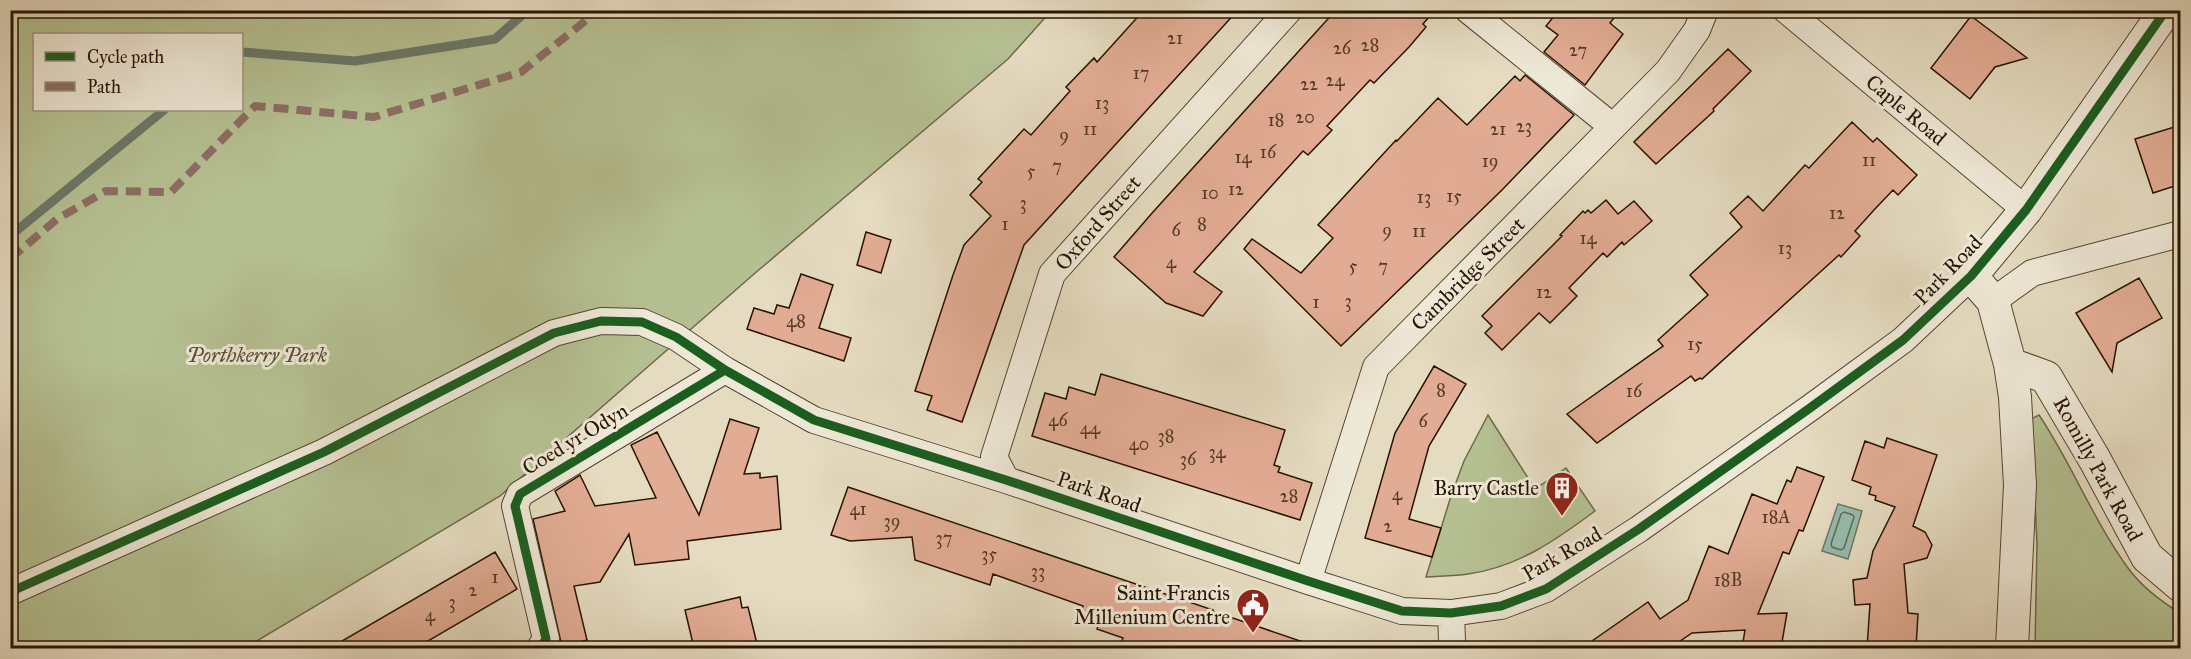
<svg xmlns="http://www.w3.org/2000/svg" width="2191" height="659" viewBox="0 0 2191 659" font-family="'IM FELL Great Primer',serif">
<rect width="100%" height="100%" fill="#e5dbc0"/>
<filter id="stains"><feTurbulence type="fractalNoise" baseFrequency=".00333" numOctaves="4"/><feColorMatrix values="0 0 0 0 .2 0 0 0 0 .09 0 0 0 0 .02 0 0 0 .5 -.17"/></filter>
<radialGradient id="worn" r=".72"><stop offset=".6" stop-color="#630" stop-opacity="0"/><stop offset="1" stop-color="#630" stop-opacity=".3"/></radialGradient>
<path fill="#b5c092" stroke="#6e6a4a" stroke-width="1.5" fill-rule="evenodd" d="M10,11H1051L1008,59L754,274L500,496L245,648H11ZM34,34H242V110H34Z
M1488,415L1535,489L1566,468L1595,511C1556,540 1518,567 1468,574C1454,576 1440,576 1426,577L1451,496L1464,461Z
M2039,415C2072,464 2093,520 2128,568C2141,586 2162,602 2180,613V648H2035L2037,544L2031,419Z"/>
<path fill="#97bcac" stroke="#6b7868" stroke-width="1.5" d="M1838,504L1862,511L1848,559L1822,551Z"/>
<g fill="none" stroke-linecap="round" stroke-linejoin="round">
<path stroke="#606856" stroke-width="1.5" d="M1844,512L1853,515L1854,517L1844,548L1841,550L1832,547L1831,544L1841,514Z"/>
<path stroke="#6b7868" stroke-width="9" d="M242,52L355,61L495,39L528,10
M10,236L164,110"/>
</g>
<path fill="#e2ac94" stroke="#281301" stroke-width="1.5" d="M1144,10H1238L1024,245L962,422L927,410L932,396L915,391L953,275L964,245L991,216L970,195L982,182L978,179L1024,129L1031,135L1070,91L1066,87L1094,58L1097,62Z
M1336,10H1435L1423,24L1426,27L1409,47L1374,83L1370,80L1327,126L1332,130L1308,155L1303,151L1194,272L1222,292L1203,316L1166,303L1114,257L1153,212Z
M1559,10H1620L1610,23L1623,34L1585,85L1544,52L1558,35L1546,26Z
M1971,16L2027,58L1995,67L1970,99L1931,68Z
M1728,49L1751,71L1713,109L1714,111L1656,164L1634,142Z
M1525,75L1574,115L1502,190L1341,346L1244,249L1252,239L1301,273L1333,238L1318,225L1396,140L1397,141L1438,98L1467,125L1515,76L1520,81Z
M1852,122L1873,142L1877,138L1917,175L1898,195L1893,190L1874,210L1855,231L1860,236L1841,257L1839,255L1702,379L1700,378L1695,381L1691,376L1597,443L1567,414L1663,346L1658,340L1708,295L1690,275L1742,227L1730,213L1748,196L1763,211L1805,165L1809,168Z
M2181,125V184L2153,193L2135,139Z
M1606,200L1618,214L1634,201L1652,221L1624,245L1622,242L1607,257L1603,253L1569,288L1577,296L1550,323L1539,313L1502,350L1485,333L1492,326L1482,316L1562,236L1560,235L1583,211L1585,213L1588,210L1591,213Z
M866,232L891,240L881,273L857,265Z
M801,274L833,285L819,328L851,338L844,361L747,329L754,308L774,314L777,305L789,308Z
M2139,278L2162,318L2117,343L2112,372L2076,313Z
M1434,366L1466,384L1429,446L1409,519L1441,528L1432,557L1365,538L1395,433Z
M1101,374L1285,430L1274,465L1280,467L1278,472L1312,483L1300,520L1032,436L1045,393L1066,399L1069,387L1095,395Z
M730,419L759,428L744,474L760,473V478L777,476L781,529L687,541L689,559L635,565L629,534L600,582L574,586L587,640L562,647L533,519L565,511L555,491L580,475L595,506L656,498L631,445L657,432L699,515Z
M1887,438L1937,455L1913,526L1925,532L1932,545L1927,558L1904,564L1908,613L1918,614L1916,648H1867L1870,604L1855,605L1853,580L1867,578L1873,551L1895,507L1875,500L1876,496L1869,494L1871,487L1852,480L1865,441L1884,448Z
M1797,467L1824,477L1803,531L1799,530L1789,554L1783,552L1758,614L1787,613L1781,648H1742L1745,630L1692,633L1670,648H1582L1648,602L1660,619L1688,600L1709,546L1728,554L1752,494L1777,504L1787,480L1791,482Z
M848,487L1213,610L1212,611L1309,644L1308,648H1119L1123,638L1097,629L1100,621L1080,615L1083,606L993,574L990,585L915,560L912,537L850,541L831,535Z
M495,552L517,589L416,648H330Z
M740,597L742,608L748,607L758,648H694L685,610Z"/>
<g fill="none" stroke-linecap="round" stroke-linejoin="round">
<g stroke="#574531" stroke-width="28">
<path id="minor" d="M1468,10L1613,127
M1786,10L2026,210
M1993,301L2032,273L2180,234
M1006,480L994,457L1052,274L1289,10
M1308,581L1376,367L1668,71L1697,30L1705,10
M10,592L324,452L554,333L601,321L642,322L676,337L725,370L814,420L1006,480L1308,581L1402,611L1451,613L1501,606L1546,589L1639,529L1810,408L1903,340L1971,276
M540,648L546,639L515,506L520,494L725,370
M1450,648L1452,641L1451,613"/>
</g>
<g stroke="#574531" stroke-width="34">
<path id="tertiary" d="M2010,364L2046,377L2095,460L2147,557L2180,585
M2012,648L2020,485L2015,397L2010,364L1993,301L1971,276L2026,210L2166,10"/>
</g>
<use href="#minor" stroke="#eee8d6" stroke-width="26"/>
<use href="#tertiary" stroke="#eee8d6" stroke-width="32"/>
<path stroke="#8d6e63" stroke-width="8" stroke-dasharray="15 8" stroke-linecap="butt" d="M10,259L57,219L106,191L171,192L255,106L374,117L521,72L599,10"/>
<g stroke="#eee8d6" stroke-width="13">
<path id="cycleway" d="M10,592L324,452L554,333L601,321L642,322L676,337L725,370L814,420L1006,480L1308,581L1402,611L1451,613L1501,606L1546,589L1639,529L1810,408L1903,340L1971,276L2026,210L2166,10
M540,648L546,639L515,506L520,494L725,370"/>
</g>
<use href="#cycleway" stroke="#1b5e20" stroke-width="9"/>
</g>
<defs>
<g id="building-pin" transform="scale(1.725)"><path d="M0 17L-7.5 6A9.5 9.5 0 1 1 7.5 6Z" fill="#8f2418" stroke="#eee8d6"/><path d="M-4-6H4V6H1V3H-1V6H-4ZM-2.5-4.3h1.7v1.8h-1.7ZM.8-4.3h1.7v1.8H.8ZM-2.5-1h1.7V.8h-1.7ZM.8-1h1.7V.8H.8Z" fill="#fff"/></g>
<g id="civic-pin" transform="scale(1.725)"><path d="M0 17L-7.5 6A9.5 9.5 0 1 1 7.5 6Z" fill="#8f2418" stroke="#eee8d6"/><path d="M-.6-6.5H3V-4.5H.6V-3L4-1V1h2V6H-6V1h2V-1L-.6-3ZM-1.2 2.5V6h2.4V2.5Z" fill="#fff"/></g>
</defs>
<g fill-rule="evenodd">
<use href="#building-pin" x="1562" y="488"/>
<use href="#civic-pin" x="1253" y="605"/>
</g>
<g text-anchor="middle" stroke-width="6" stroke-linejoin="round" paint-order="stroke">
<g font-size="18" fill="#563926">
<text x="1175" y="44">21</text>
<text x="1370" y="51">28</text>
<text x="1342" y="54">26</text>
<text x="1578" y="56">27</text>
<text x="1141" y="79">17</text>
<text x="1335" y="86">24</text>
<text x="1309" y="90">22</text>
<text x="1102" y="109">13</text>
<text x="1305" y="123">20</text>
<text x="1276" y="126">18</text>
<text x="1524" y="132">23</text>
<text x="1090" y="135">11</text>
<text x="1498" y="135">21</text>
<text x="1064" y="141">9</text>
<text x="1268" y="158">16</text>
<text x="1243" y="163">14</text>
<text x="1869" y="166">11</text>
<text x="1490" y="167">19</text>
<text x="1057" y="172">7</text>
<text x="1031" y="177">5</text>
<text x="1236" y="195">12</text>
<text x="1210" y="199">10</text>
<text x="1454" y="202">15</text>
<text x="1424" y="203">13</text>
<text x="1023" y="209">3</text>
<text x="1837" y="219">12</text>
<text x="1005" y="230">1</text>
<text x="1202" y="230">8</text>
<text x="1176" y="236">6</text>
<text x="1387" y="236">9</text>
<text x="1419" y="237">11</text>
<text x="1588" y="244">14</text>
<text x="1785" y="254">13</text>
<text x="1171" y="268">4</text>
<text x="1353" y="272">5</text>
<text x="1383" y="272">7</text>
<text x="1544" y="298">12</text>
<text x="1348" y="307">3</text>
<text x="1316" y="308">1</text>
<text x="796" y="327">48</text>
<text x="1695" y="350">15</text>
<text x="1441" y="396">8</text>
<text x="1634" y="397">16</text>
<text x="1058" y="426">46</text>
<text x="1423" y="427">6</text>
<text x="1090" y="434">44</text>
<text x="1166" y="442">38</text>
<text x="1139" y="450">40</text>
<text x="1217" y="458">34</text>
<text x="1188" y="465">36</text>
<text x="1397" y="500">4</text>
<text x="1289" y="502">28</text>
<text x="858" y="515">41</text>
<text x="1776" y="523">18A</text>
<text x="892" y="527">39</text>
<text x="1388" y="532">2</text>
<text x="944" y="544">37</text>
<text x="989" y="560">35</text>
<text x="1038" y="577">33</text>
<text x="495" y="583">1</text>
<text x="1728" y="586">18B</text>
<text x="473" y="596">2</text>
<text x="452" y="608">3</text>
<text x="430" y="621">4</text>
</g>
<g font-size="21" fill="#281301" stroke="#eee8d6">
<text transform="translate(1906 110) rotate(40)" y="7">Caple Road</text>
<text transform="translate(1098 223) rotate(-49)" y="7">Oxford Street</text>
<text transform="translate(1948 270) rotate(-46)" y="7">Park Road</text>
<text transform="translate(1468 274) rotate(-45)" y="7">Cambridge Street</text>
<text transform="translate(575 439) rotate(-31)" y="7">Coed yr Odyn</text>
<text transform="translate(2098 469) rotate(61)" y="7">Romilly Park Road</text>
<text transform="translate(1099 492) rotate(19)" y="7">Park Road</text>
<text transform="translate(1562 554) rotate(-30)" y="7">Park Road</text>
</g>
<g font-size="21" font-style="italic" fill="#595034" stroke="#eee8d6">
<text x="257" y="362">Porthkerry Park</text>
</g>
<g font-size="21" fill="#281301" stroke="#eee8d6" text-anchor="end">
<text x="1539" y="495">Barry Castle</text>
<text x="1230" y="600">Saint Francis<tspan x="1230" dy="24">Millenium Centre</tspan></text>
</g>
</g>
<rect width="2191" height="659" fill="none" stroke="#e5dbc0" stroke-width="36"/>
<rect x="12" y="12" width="2167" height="635" fill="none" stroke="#281301" stroke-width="3"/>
<rect x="18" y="18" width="2155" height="623" fill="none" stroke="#281301" stroke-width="1.5"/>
<rect x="33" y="33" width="210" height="78" fill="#eee8d6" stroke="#9f9381" stroke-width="1.5"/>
<rect x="45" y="52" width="30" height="9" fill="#1b5e20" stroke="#9f9381" stroke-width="1.5"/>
<text x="87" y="63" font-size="18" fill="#281301">Cycle path</text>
<rect x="45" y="82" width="30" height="9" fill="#8d6e63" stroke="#9f9381" stroke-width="1.5"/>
<text x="87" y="93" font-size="18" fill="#281301">Path</text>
<rect width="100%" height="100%" filter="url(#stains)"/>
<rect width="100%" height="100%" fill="url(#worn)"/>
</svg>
